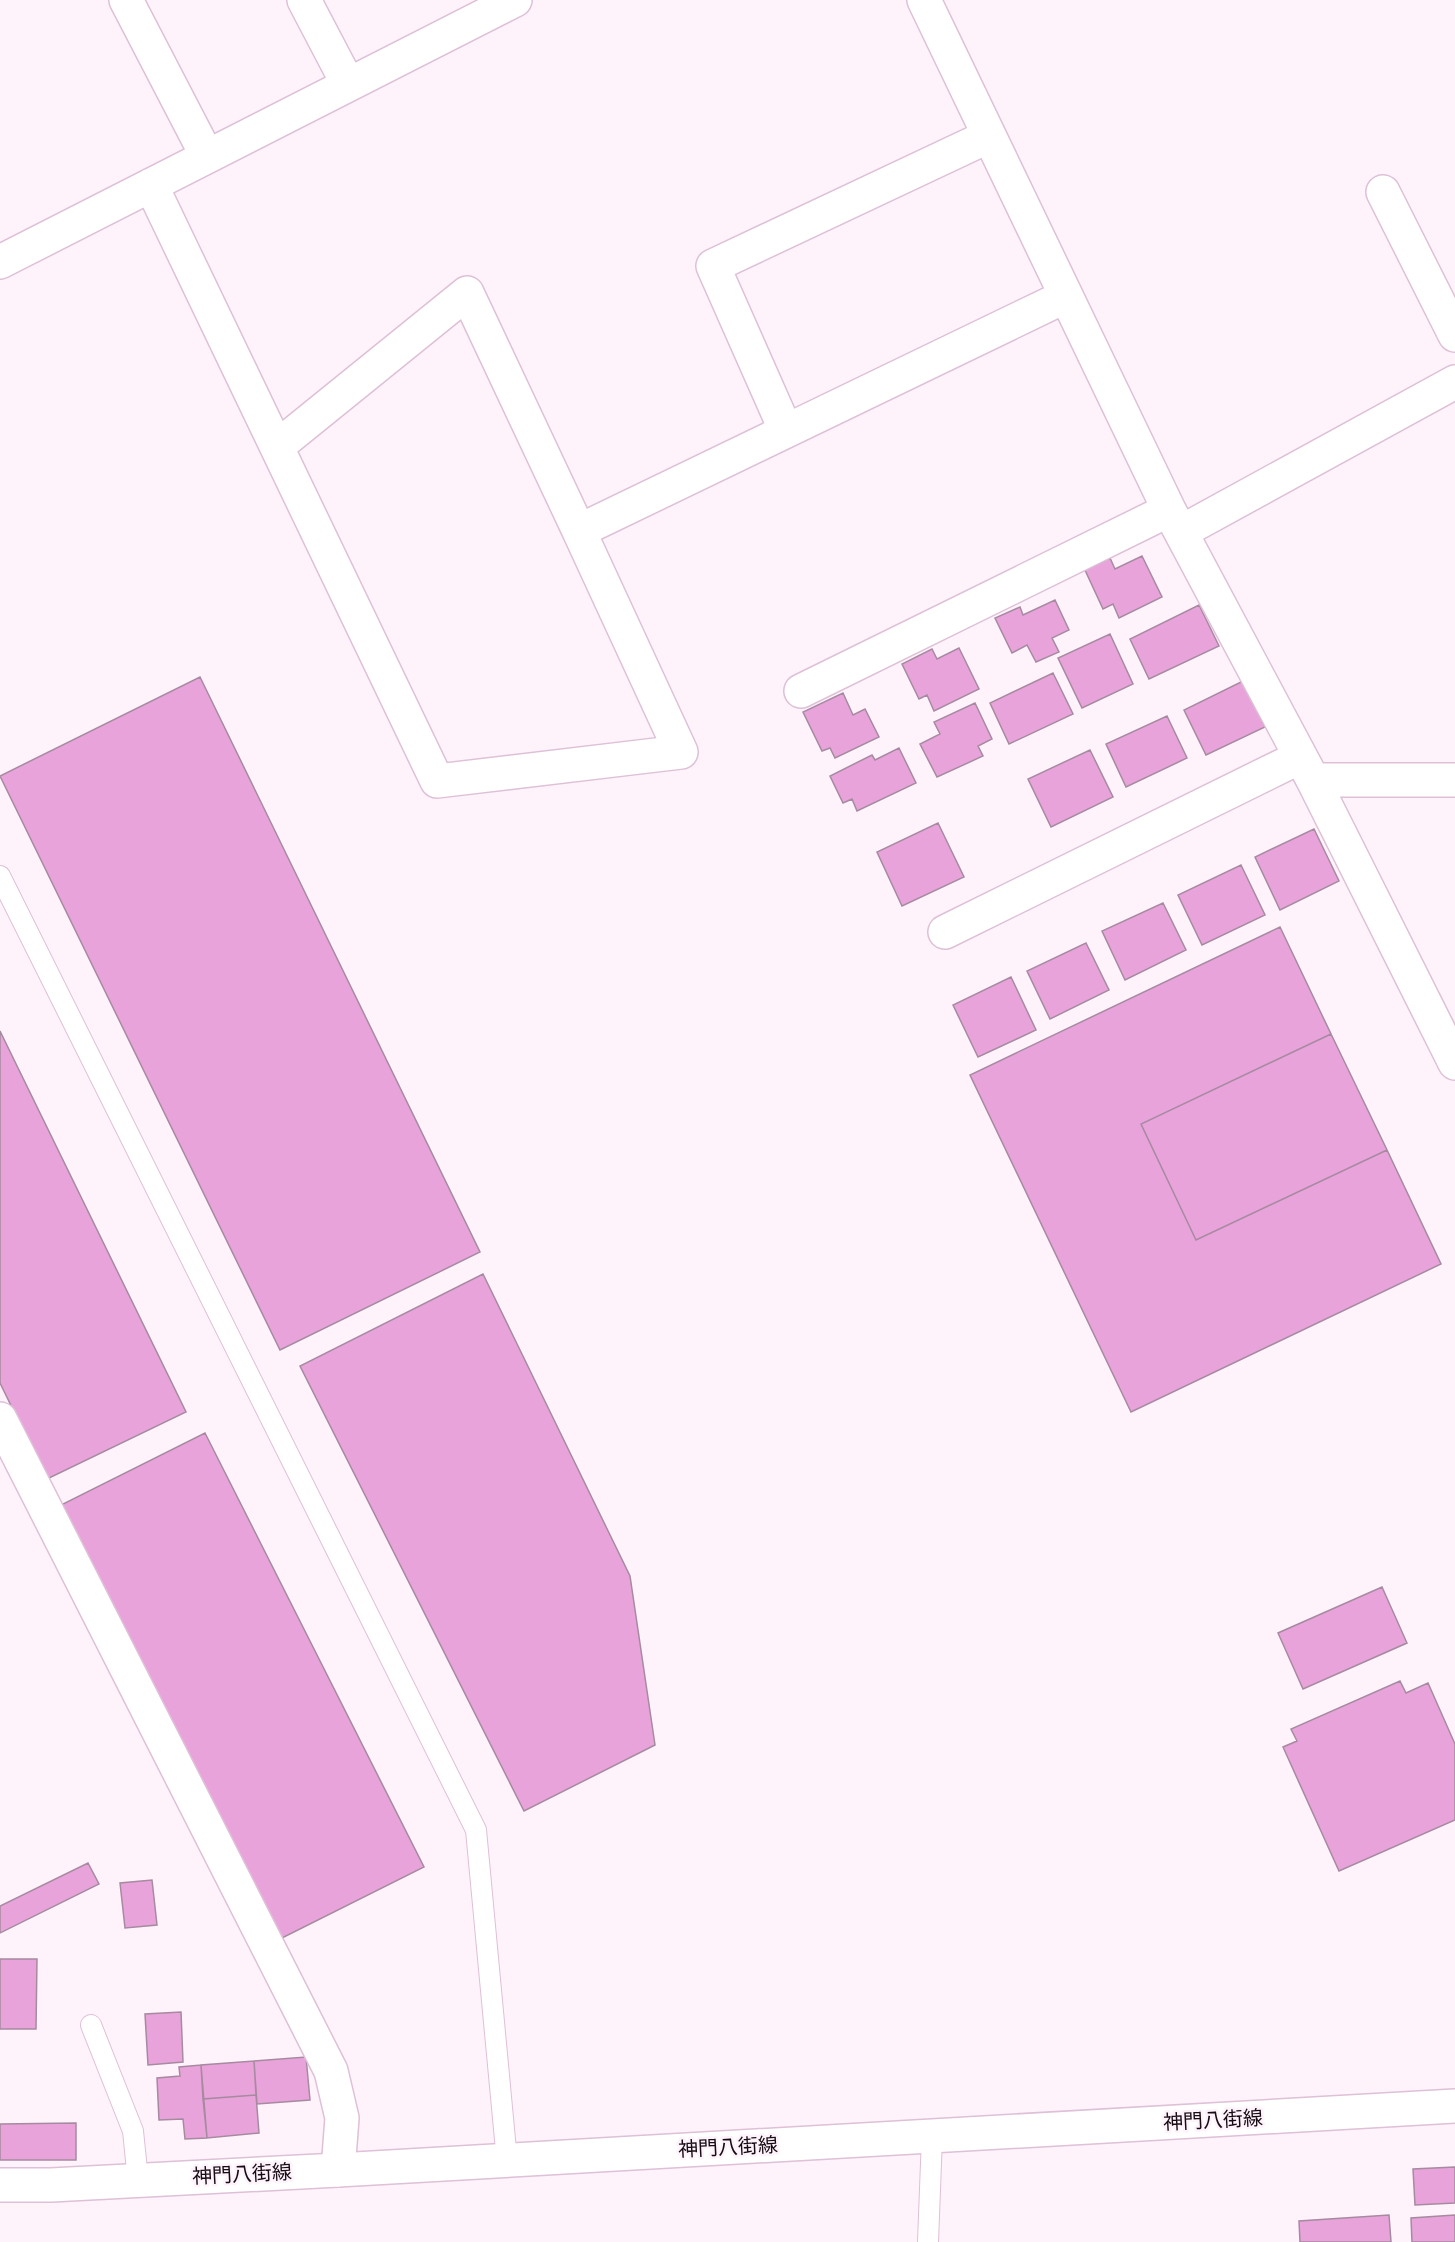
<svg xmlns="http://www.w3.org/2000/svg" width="1455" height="2242" font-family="'Sofia Sans Condensed','Noto Sans JP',sans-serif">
<rect width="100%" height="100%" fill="#fef2fb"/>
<path fill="#e9a3db" stroke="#a68aa0" stroke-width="1.5" d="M1142 556 1162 597 1119 618 1113 604 1103 609 1085 570 1110 558 1115 569Z
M1055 600 1069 630 1052 638 1059 652 1036 662 1027 645 1012 653 995 618 1020 607 1023 615Z
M1199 605 1219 646 1149 679 1130 639Z
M1110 634 1133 684 1082 708 1058 658Z
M959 648 979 689 934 711 927 695 919 699 902 664 932 649 937 659Z
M1053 673 1073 714 1009 744 990 703Z
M200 677 480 1252 280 1350 0 776Z
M1243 681 1265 727 1206 755 1184 710Z
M843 693 853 715 865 709 879 737 835 758 830 748 822 751 803 712Z
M975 703 992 739 978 746 983 756 937 777 920 744 940 734 934 722Z
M1167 716 1187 758 1126 787 1106 744Z
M899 748 916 783 857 811 852 799 843 803 830 776 872 755 875 760Z
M1090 750 1113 797 1051 827 1028 779Z
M938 823 964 877 902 906 877 852Z
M1314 829 1339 881 1280 910 1255 857Z
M1241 865 1265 915 1202 945 1178 895Z
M1163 903 1186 950 1125 980 1102 931Z
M1280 927 1331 1034 1141 1124 1196 1240 1387 1150 1441 1264 1131 1412 970 1075Z
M1086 943 1109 990 1050 1019 1027 971Z
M1011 977 1036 1030 978 1057 953 1005Z
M0 1031 186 1412 47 1479 0 1383Z
M1331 1034 1387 1150 1196 1240 1141 1124Z
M483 1274 630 1576 655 1745 524 1811 300 1366Z
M205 1433 424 1867 280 1939 61 1505Z
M1382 1587 1407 1643 1303 1689 1278 1633Z
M1400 1681 1406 1693 1428 1683 1455 1744V1820L1339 1871 1283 1747 1297 1741 1291 1729Z
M88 1863 99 1884 0 1933V1906Z
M152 1880 157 1925 125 1928 120 1883Z
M0 1959H37L36 2029H0Z
M181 2012 183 2062 148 2065 145 2014Z
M306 2057 310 2100 257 2104 254 2061Z
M254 2061 256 2095 203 2099 201 2065Z
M201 2065 207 2138 185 2139 183 2119 159 2120 157 2078 180 2076 179 2067Z
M256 2095 259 2133 207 2138 203 2099Z
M76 2123V2160H0V2124Z
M1455 2167V2203L1415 2205 1413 2169Z
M1389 2215 1391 2242H1300L1299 2221Z
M1455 2215V2242H1412L1411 2218Z"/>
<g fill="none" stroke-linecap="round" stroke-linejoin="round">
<g stroke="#dec0d7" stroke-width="22">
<path id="service" d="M0 876 476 1830 507 2161
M91 2025 133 2131 138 2180
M928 2242 932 2137"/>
</g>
<g stroke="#dec0d7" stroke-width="36">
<path id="minor" d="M126 0 207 156
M304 0 348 84
M924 0 1169 510 1313 780 1455 1063
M151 185 437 781 681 752 579 531
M1383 192 1455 335
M0 262 515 0
M786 431 713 266 989 136
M278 446 467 293 579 531 1066 296
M1181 532 1455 382
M801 691 1169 510
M1313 780H1455
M945 932 1300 757
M0 1419 331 2071 342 2118 338 2170"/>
</g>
<g stroke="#dec0d7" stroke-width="36">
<path id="secondary" d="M0 2185H51L338 2170 1455 2106"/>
</g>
<use href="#service" stroke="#fff" stroke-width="20"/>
<use href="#minor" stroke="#fff" stroke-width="33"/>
<use href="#secondary" stroke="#fff" stroke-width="33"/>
</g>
<g text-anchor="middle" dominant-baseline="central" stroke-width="5" stroke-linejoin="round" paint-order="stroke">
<g font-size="20" fill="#160c14" stroke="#fef2fb">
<text transform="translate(1213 2121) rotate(-3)">神門八街線</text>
<text transform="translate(728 2148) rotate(-3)">神門八街線</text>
<text transform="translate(242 2175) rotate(-3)">神門八街線</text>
</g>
</g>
</svg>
